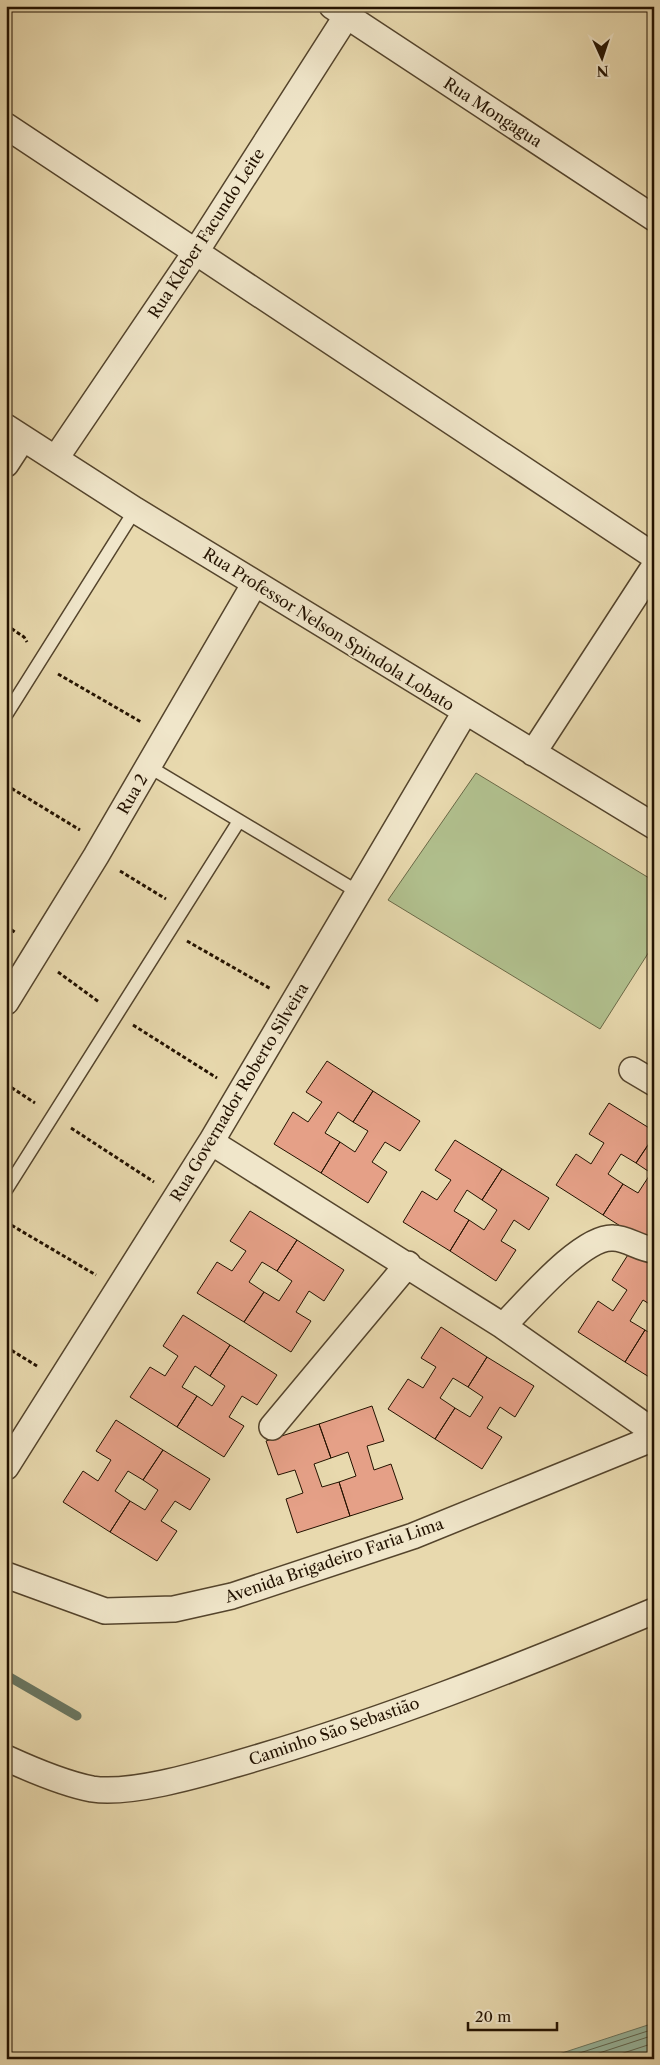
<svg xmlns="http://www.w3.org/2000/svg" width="660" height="2065" font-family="'Libre Caslon Text',serif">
<rect width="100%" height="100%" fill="#e8d9ae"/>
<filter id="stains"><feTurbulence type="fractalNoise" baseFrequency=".004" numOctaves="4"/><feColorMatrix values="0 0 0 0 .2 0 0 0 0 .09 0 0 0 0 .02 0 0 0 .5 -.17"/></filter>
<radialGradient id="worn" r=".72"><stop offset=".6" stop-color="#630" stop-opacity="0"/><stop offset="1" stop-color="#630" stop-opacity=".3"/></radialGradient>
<path fill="#b1c08e" stroke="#6a6947" d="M476 773 654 881V944L600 1029 388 900Z"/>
<path fill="#99bba4" stroke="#6a7762" d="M654 2023V2059H547L559 2054Z"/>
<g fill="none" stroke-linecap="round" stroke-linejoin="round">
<path stroke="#5e6652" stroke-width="1" d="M561 2059 654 2029
M581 2059 654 2035
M605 2059 654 2043"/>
<path stroke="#6a7762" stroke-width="9" d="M6 1675 77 1716"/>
</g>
<path fill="#e5a087" stroke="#231200" d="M327 1061 373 1091 353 1122 338 1112 325 1133 340 1142 321 1173 274 1144 293 1112 308 1122 322 1102 306 1092Z
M373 1091 420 1121 400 1151 385 1142 372 1162 387 1172 368 1203 321 1173 340 1142 355 1152 368 1131 353 1122Z
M609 1103 654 1131V1136L636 1163 621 1154 608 1174 623 1184 603 1215 556 1185 576 1154 591 1164 604 1143 589 1134Z
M654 1136V1239L650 1245 603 1215 623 1184 638 1193 651 1173 636 1163Z
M455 1140 502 1169 482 1200 467 1190 454 1211 469 1220 450 1251 403 1222 422 1191 437 1200 451 1180 435 1170Z
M502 1169 549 1198 529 1230 514 1220 501 1241 516 1250 496 1281 450 1251 469 1220 484 1230 497 1210 482 1200Z
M250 1211 297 1240 277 1271 262 1262 249 1282 264 1292 244 1322 197 1293 217 1262 232 1271 246 1251 230 1241Z
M297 1240 344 1270 324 1301 309 1291 296 1312 311 1321 291 1352 244 1322 264 1292 279 1301 292 1281 277 1271Z
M631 1250 654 1264V1307L643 1300 630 1321 645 1330 625 1362 578 1332 598 1301 613 1311 627 1290 612 1280Z
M183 1315 230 1345 210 1376 195 1366 182 1387 197 1396 177 1427 130 1397 150 1367 165 1376 178 1356 163 1346Z
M441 1327 487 1357 468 1387 453 1378 440 1398 455 1408 435 1439 388 1409 408 1379 423 1388 436 1367 421 1358Z
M645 1330 654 1336V1380L625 1362Z
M230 1345 277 1375 257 1405 242 1396 229 1417 244 1426 224 1457 177 1427 197 1396 212 1406 225 1386 210 1376Z
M487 1357 534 1386 515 1417 500 1407 487 1428 502 1437 482 1469 435 1439 455 1408 470 1417 483 1397 468 1387Z
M372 1406 384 1441 367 1446 374 1470 391 1464 403 1499 350 1516 339 1482 356 1476 348 1452 331 1458 319 1424Z
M116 1420 163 1450 143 1480 128 1471 115 1491 130 1501 110 1532 63 1502 83 1471 98 1481 111 1460 96 1451Z
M319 1424 331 1458 314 1464 322 1487 339 1482 350 1516 297 1533 286 1499 303 1493 295 1470 278 1475 266 1441Z
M163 1450 210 1479 190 1510 175 1501 161 1521 177 1531 157 1561 110 1532 130 1501 145 1510 158 1490 143 1480Z"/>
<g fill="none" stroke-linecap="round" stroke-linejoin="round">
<g stroke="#54442c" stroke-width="15">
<path id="lane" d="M6 715 135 510
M148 766 358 892
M6 1190 239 821"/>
</g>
<g stroke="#54442c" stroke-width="28">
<path id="street" d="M332 6 654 218
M6 126 654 556
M6 427 135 510 654 826
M56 458 195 253 353 6
M6 464 23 438
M533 753 654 567
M6 1002 96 856 255 583
M632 1070 654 1083
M211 1142 503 1326 654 1432
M503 1326C526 1303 582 1236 613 1238 627 1238 640 1249 654 1250
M272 1427 408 1264
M6 1467 211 1142 465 712
M6 1575 105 1611 174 1609 232 1596 413 1536 654 1438
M6 1758C30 1769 66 1784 92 1789 130 1795 198 1775 236 1764 378 1723 517 1668 654 1611"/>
</g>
<path stroke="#231200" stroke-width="3" stroke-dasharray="4 2.5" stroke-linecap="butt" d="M6 625 24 637 27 642
M58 674 141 722
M6 785 80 830
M120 871 166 899
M6 926 16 933
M187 941 271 989
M58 972 99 1002
M133 1025 217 1078
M6 1084 35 1103
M71 1128 154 1182
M6 1222 96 1275
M6 1347 37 1366"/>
<use href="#lane" stroke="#f0e6ca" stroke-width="12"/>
<use href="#street" stroke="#f0e6ca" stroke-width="25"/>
</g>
<g text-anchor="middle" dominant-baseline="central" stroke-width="4" stroke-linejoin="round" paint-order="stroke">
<g font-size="16" fill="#231200" stroke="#f0e6ca">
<text transform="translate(493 112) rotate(33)">Rua Mongagua</text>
<text transform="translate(206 233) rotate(-57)">Rua Kleber Facundo Leite</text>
<text transform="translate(329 629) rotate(32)">Rua Professor Nelson Spindola Lobato</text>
<text transform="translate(132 794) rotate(-60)">Rua 2</text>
<text transform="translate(239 1092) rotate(-59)">Rua Governador Roberto Silveira</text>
<text transform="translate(334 1560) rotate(-19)">Avenida Brigadeiro Faria Lima</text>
<text transform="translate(334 1731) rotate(-19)">Caminho São Sebastião</text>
</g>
</g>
<rect width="660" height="2065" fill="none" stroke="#e8d9ae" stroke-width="25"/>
<rect x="8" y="8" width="645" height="2050" fill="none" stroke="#231200" stroke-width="2.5"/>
<rect x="12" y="12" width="635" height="2040" fill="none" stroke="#231200"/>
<g transform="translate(602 58) rotate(177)" stroke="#f0e6ca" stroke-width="4" paint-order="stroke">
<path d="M0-4L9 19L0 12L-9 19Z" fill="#231200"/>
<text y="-8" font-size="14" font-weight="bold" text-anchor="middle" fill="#231200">N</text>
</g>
<path d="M468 2022v8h89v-8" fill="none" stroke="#231200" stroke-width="2.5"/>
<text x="475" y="2022" font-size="15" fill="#231200" stroke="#f0e6ca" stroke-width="4" paint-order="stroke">20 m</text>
<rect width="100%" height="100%" filter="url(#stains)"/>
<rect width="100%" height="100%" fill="url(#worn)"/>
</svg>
